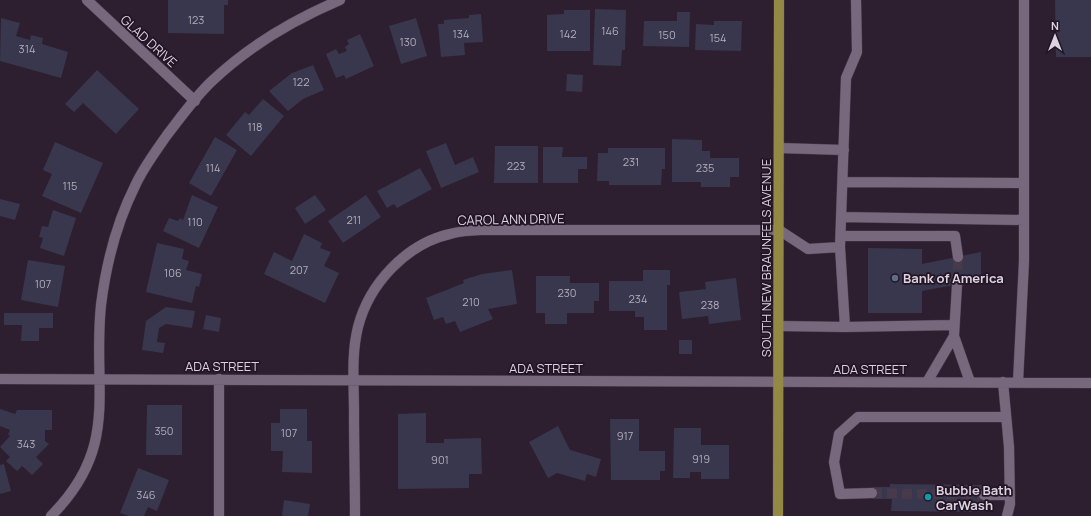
<svg xmlns="http://www.w3.org/2000/svg" width="1091" height="516" font-family="Manrope,sans-serif">
<rect width="100%" height="100%" fill="#2d1f30"/>
<path fill="#38374d" d="M168 0H228V5H224V34L168 33Z
M1055 0H1091V57H1056Z
M595 9 626 10 625 50H622L621 66 593 65Z
M564 10H590V51H547V15L564 14Z
M677 12H690L689 47 643 46 644 21H677Z
M481 14 483 42 464 43 465 55 441 57 438 24H444V20L469 18V15Z
M1 18 20 23 16 36 30 40 31 35 43 38 42 44 68 52 61 78 0 61Z
M416 18 427 56 401 64 389 26Z
M714 21H742L741 51 695 50 696 24 714 25Z
M360 34 374 66 346 79 344 75 336 78 326 54 336 49 339 54 347 51 345 47 349 44 347 40Z
M313 65 324 90 303 99 288 111 269 91 292 73Z
M97 70 139 109 116 134 83 103 74 112 65 104Z
M567 74 583 75 582 92 566 91Z
M263 99 284 116 251 156 226 135 245 112 249 115Z
M215 137 237 150 211 196 189 183Z
M672 139 702 140V151H710V158H739V177H730V187H701V182H672Z
M55 142 103 163 81 213 42 196 52 174 43 170Z
M446 143 455 165 473 157 479 172 441 188 426 151Z
M495 146H538V183H494Z
M543 147H563L562 157H587V169H578V183H543Z
M608 148H665V169H662L661 185H609V181H597L598 153H608Z
M420 168 432 189 397 208 394 204 387 208 377 191Z
M192 195 218 207 199 248 163 231 169 218 178 221 180 218 183 220Z
M315 195 326 210 305 224 295 208Z
M366 195 381 217 343 243 328 221Z
M0 199 20 204 15 220 0 216Z
M53 210 76 218 64 256 40 248 43 238 39 237 42 226 48 227Z
M304 234 322 243 320 248 331 252 324 266 339 273 325 303 264 274 274 252 292 261Z
M157 243 184 249 182 259 189 261 186 270 202 274 199 287 196 286 192 303 146 292Z
M868 248 922 249V264L981 252V280L922 291V313H868Z
M28 260 65 266 58 307 21 300Z
M512 270 517 304 488 309 493 319 460 332 455 321 446 324 443 317 434 320 426 298 464 283 463 280 482 274Z
M643 270H670V285H667V330H644V317H635V311H609V281H643Z
M536 276H570V283H599V301H594V313H567V324H545V313H536Z
M736 278 741 320 709 324 708 316 682 319 679 292 706 289 705 282Z
M166 307 195 311 192 328 166 324 159 328 157 342 165 343 163 353 142 350 146 321Z
M4 313H53V328H39V341H21L22 325H4Z
M206 315 221 318 219 332 203 329Z
M679 340H692V354H679Z
M147 405H182V455H146Z
M0 409 15 414 17 410H52V430H45V441L49 444 36 457 43 464 32 475 22 466 17 471 6 461 10 457 0 447 10 436 8 434 10 430 0 426Z
M280 409H307V441H312V473L282 472 283 451H271V423H280Z
M426 413V443H444V439L481 438 482 474H469V488L398 489V414Z
M610 419H639V451H665V471H660V480H611Z
M558 426 570 450 601 459 596 477 587 474 585 481 557 473 548 478 529 442Z
M674 428H701V445H729V479H701V472H690V478H673Z
M4 464 11 491 0 494V465Z
M138 468 169 480 157 511 148 507 144 516H129L120 513Z
M890 484 984 485V512L891 511 892 499H872V487H890Z
M284 500 310 504 308 516H282Z"/>
<g fill="none" stroke-linecap="round" stroke-linejoin="round">
<path stroke="#473a4a" stroke-width="10" stroke-dasharray="10 5" stroke-linecap="butt" d="M957 285 958 257
M872 493 984 495"/>
<g stroke="#493d4c" stroke-width="11">
<path id="minor" d="M87 0 195 101
M779 148 844 150
M843 182 1024 183
M841 217 1024 220
M841 236H955L958 257
M840 247 845 327
M957 285 954 336 970 382
M779 326 845 327 954 325
M0 379 1091 383
M927 382 954 336
M1003 382 1009 447 1010 504 1007 516
M1018 382 1024 261V0
M872 493 840 494 834 462 839 434 858 417H1006
M984 495H1010
M51 516C121 446 92 390 101 305 106 265 117 222 135 186 143 168 156 151 167 135 181 117 195 97 212 81 249 46 293 20 340 0
M219 516V379
M355 516C355 481 354 447 354 412 354 384 351 355 358 327 369 284 406 244 450 234 459 231 470 231 480 230H779L808 249 840 247 846 78 857 52 856 0"/>
</g>
<g stroke="#493d4c" stroke-width="11">
<path id="major" d="M778 516 779 0"/>
</g>
<use href="#minor" stroke="#78687d" stroke-width="10"/>
<use href="#major" stroke="#948845" stroke-width="10"/>
</g>
<circle fill="#5c6f8a" stroke="#231526" stroke-width="1.5" cx="895" cy="278" r="4"/>
<circle fill="#0f9aa8" stroke="#231526" stroke-width="1.5" cx="928" cy="497" r="4"/>
<g text-anchor="middle" dominant-baseline="central" stroke-width="3.5" stroke-linejoin="round" paint-order="stroke">
<g font-size="11" fill="#b3acba">
<text x="196" y="19">123</text>
<text x="610" y="30">146</text>
<text x="461" y="33">134</text>
<text x="568" y="33">142</text>
<text x="667" y="34">150</text>
<text x="718" y="37">154</text>
<text x="408" y="41">130</text>
<text x="27" y="48">314</text>
<text x="301" y="81">122</text>
<text x="255" y="126">118</text>
<text x="631" y="161">231</text>
<text x="516" y="165">223</text>
<text x="213" y="167">114</text>
<text x="705" y="167">235</text>
<text x="70" y="185">115</text>
<text x="354" y="219">211</text>
<text x="195" y="221">110</text>
<text x="299" y="269">207</text>
<text x="173" y="272">106</text>
<text x="43" y="283">107</text>
<text x="567" y="292">230</text>
<text x="638" y="298">234</text>
<text x="471" y="301">210</text>
<text x="710" y="304">238</text>
<text x="164" y="430">350</text>
<text x="289" y="432">107</text>
<text x="625" y="435">917</text>
<text x="26" y="443">343</text>
<text x="701" y="458">919</text>
<text x="440" y="459">901</text>
<text x="146" y="494">346</text>
</g>
<g font-size="13" fill="#dcd3df" stroke="#231526">
<text transform="translate(149 41) rotate(42)">GLAD DRIVE</text>
<text transform="translate(511 219) rotate(-1)">CAROL ANN DRIVE</text>
<text transform="translate(766 258) rotate(-90)">SOUTH NEW BRAUNFELS AVENUE</text>
<text x="222" y="366">ADA STREET</text>
<text x="546" y="368">ADA STREET</text>
<text x="870" y="369">ADA STREET</text>
</g>
<g font-size="13" font-weight="bold" fill="#dcd3df" stroke="#231526" text-anchor="start">
<text x="903" y="278">Bank of America</text>
<text x="936" y="490">Bubble Bath<tspan x="936" dy="15">CarWash</tspan></text>
</g>
</g>
<g transform="translate(1055 36)" stroke="#231526" stroke-width="3" paint-order="stroke">
<path d="M0-3L7 15L0 10L-7 15Z" fill="#dcd3df"/>
<text y="-6" font-size="11" font-weight="bold" text-anchor="middle" fill="#dcd3df">N</text>
</g>
</svg>
